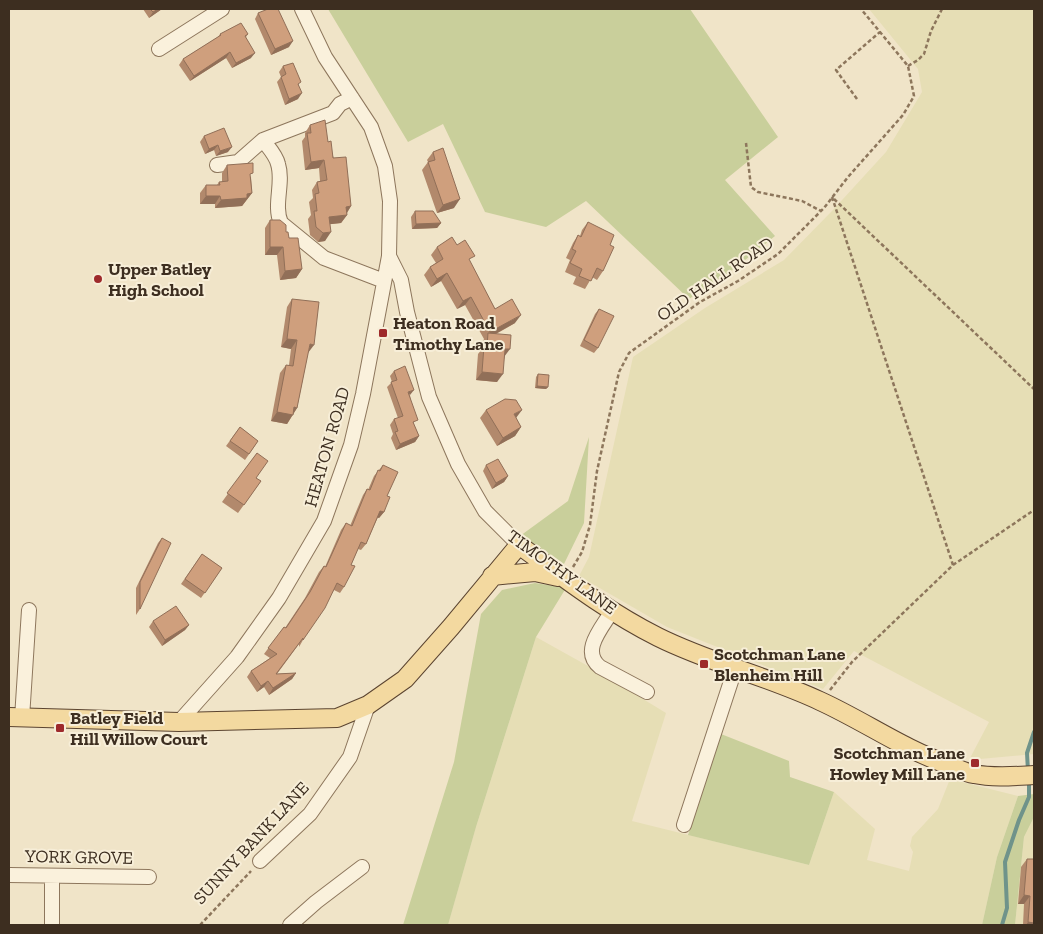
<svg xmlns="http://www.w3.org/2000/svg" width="1043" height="934" font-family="'Zilla Slab',serif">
<rect width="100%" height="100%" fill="#f0e4c8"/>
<path fill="#e6deb5" d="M869 9H1034V754L969 760 989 722 854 651 823 689 667 627 579 576 589 557 633 357 705 308 784 260 832 211 886 152 922 92 918 69Z
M536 637 597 671 666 713 632 821 809 865 834 792 875 829 867 860 909 871 913 852 910 846 912 837 938 809 950 779 1018 796 997 857 982 925H448L476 827Z
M1034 817V925H1015L1024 837Z"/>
<path fill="#c9cf9b" d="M328 9H690L778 137 725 180 775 236 735 268 689 299 586 201 546 227 485 212 443 124 408 142Z
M589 437 584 523 563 566 520 536 568 501Z
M535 583 566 588 536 637 476 827 448 925H403L454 762 481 614 502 590Z
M721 734 789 761 790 777 834 792 809 865 688 835Z
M1034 794V817L1024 837 1015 925H982L997 857 1018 796Z"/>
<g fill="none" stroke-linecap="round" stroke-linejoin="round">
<path stroke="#6f938a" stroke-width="4" d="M1028 771 1027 753 1034 732
M1002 925 1007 908 1005 862 1019 820 1029 797V781"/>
<g stroke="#8d765c" stroke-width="16">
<path id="minor" d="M302 9 325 57 371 127 385 166 390 201 389 256 401 280 407 312 429 397 458 464 485 511 519 545
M159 49 222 9
M263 140C268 147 276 155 278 164 284 183 273 205 281 223L324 258 384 281
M217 165 238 162 263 140 333 113 340 104 352 98
M612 611C602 628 580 651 600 667L647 692
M22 718 29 610
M179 722 237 657 279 598 324 521 351 445 363 394 389 256
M684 825 735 669
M260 861 310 814 350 757 368 705
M9 875 149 877
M52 876V925
M290 925 316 902 362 867"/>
</g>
<g stroke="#5b4430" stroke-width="20">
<path id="major" d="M492 576 535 572 558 577
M9 717 179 722 337 718 368 705 405 679 451 627 519 545C564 578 608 612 658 637 710 663 767 676 820 701 864 721 903 749 949 765 957 768 965 773 974 774 993 778 1015 776 1034 775"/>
</g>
<path stroke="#8d765c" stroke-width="2.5" stroke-dasharray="4 2.5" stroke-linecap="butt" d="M908 66 918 60 924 54 931 31 942 9
M857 99 836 70 880 32
M746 143 751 187 758 192 802 201 821 211
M832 197 953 565
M834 199 1034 389
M573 567 582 552 590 525 597 471 619 372 629 353 700 302 738 281 778 254 824 208 848 177 903 115 914 96 908 66 861 9
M830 690 852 662 953 565 1034 510
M200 925 251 871"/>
<use href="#minor" stroke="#faf1dc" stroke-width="14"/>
<use href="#major" stroke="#f3d9a0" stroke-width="18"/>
</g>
<path fill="#b2896c" d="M143 9H162L149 18Z
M258 13 289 47 271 55 255 19Z
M220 34H248L246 37 251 58 232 68 226 58 190 81 179 65 183 59 218 37Z
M283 66 299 85 298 99 285 105 277 82 281 77 279 72Z
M310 125 328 142 351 206 347 213V215L341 223 330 224 325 241 318 242 310 235 308 219 311 215 309 202 313 198 312 190 317 182 320 181 319 168 305 170 302 141 305 137V133Z
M204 136 228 152 216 156 214 150 205 154 200 142Z
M433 152 454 208 437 213 422 170 428 162 427 160Z
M227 165 251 177 252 193 242 206 215 208V204H200V193L206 185H217L219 182H222V173Z
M415 211 441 223 437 228 412 229 411 217Z
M270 220 286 232 289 238 302 269 296 278 280 280 277 255H265V228Z
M588 222 610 245 603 271 597 280 592 277 585 289 573 284 576 277 565 272 570 260 566 258 573 243 578 235 580 236 582 230Z
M457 245 470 262 495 309 515 323 496 334 505 356 497 382 476 380 478 354 482 349 483 341 484 339 465 305 457 309 441 281 431 287 424 275 430 267 436 263 431 255 437 247Z
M292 299 308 353 297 408 287 424 271 421 280 373 286 365H289L291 349 281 347 287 307Z
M599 309 598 348 594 353 580 346 595 314Z
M394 371 410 395 414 425 419 436 415 442 396 450 391 438 393 434 390 425 394 419 398 418 387 387 392 382 390 376Z
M538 374 548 387 546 389 535 388 536 377Z
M486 410 516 418 521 427 515 436 497 446 480 418Z
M240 427 258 441 245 460 226 446Z
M257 453 256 478 261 481 238 513 222 502Z
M383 465 387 496 384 512 379 518 378 517 366 544 361 550 358 549 351 565 344 587 340 593 334 590 303 640 299 647V644L277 674 296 673 292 679 269 695 264 687 257 692 247 677 251 671 270 658 264 654 284 627 285 628 305 598 319 572 324 566 325 567 341 530 346 523 350 526 363 495 367 489 368 490 374 476Z
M486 465 508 476 504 482 492 489 483 471Z
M162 538 140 609 136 615V588L158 543Z
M202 554 222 568 201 598 181 584Z
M153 621 189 625 185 630 162 646 149 627Z
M1027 859 1034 925H1023L1024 904H1018L1021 867Z"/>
<path fill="#916f58" d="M158 9H162L149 18 153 12Z
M293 41 289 47 271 55 275 49Z
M230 52 226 58 190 81 194 76Z
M255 53 251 58 232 68 236 63Z
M302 93 298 99 285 105 289 99Z
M218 145 214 150 205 154 209 149Z
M232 147 228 152 216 156 220 151Z
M324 160 319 168 305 170 311 162Z
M252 193 242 206 215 208 221 200 247 194Z
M206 196H220L215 204H200Z
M460 199 454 208 437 213 443 205Z
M351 206 346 214V207Z
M347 215 341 223 323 225 329 217Z
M441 223 437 228 412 229 416 224Z
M331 232 325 241 318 242 323 233Z
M270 247H283L277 255H265Z
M302 269 296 278 280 280 285 271Z
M447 273 441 281 431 287 437 279Z
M471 297 465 305 457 309 463 301Z
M521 315 515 323 488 338V335L490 332Z
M287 339 297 340 291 349 281 347Z
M310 344 314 345 308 353Z
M505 349H510L504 357Z
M482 372 503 374 497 382 476 380Z
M537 386 548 387 546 389 535 388Z
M414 390 410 395 408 392Z
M294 407 297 408 287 424 271 421 277 412Z
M522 410 516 418 514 414Z
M521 427 515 436 497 446 503 438Z
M419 436 415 442 396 450 400 444Z
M508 476 504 482 492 489 496 483Z
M380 511 384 512 379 518 376 517Z
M189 625 185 630 162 646 165 640Z
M296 673 292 679 269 695 273 688Z
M268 681 264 687 257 692 261 686Z
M1024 895 1030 896 1024 904H1018Z
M1028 922 1034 923V925H1026Z"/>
<path fill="#cf9f7d" stroke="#916f58" d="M150 9H158L153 12Z
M268 9H278L293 41 275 49 258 13Z
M241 23 248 34 245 36 255 53 236 63 230 52 194 76 183 59 221 35 220 34Z
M293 63 301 82 298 84 302 93 289 99 281 77 286 74 283 66Z
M325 120 328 142 331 141 333 158 346 157 351 206 346 207 347 215 329 217 331 232 323 233 316 227 314 211H317L315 194 319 193 317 182 327 180 324 160 311 162 307 133H311L310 125Z
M224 128 232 147 220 151 218 145 209 149 204 136Z
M443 148 460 199 443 205 428 162 435 160 433 152Z
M253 163V173L250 174 252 193 247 194V198L221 200 220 196H206V185H220L219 182 228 181 227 165Z
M415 211H433L441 223 416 224Z
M270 220H280L286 225V232H288L289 238H298L302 269 285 271 283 247H270Z
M588 222 614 235 610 245 614 247 603 271 597 268 591 281 579 276 582 269 570 263 576 251 572 249 578 235 581 237Z
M452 237 457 245 465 240 475 256 469 259 495 309 512 299 521 315 490 332 471 297 463 301 447 273 437 279 430 267 443 259 437 247Z
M292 299 319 302 314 345 310 344 297 408 294 407 293 415 277 412 286 365 293 366 297 340 287 339Z
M599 309 614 316 598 348 584 340Z
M488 333 511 335 510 349H505L503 374 482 372 484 346H487Z
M405 366 414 390 408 392 418 420 413 422 419 436 400 444 395 432 398 431 394 419 403 416 391 382 397 380 394 371Z
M538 374 549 375 548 387 537 386Z
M505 399 516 400 522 410 514 414 521 427 503 438 486 410Z
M240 427 258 441 249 454 230 441Z
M257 453 268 461 256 478 261 481 244 505 227 493Z
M498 459 508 476 496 483 486 465Z
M383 465 398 472 387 496 390 497 384 512 380 511 366 544 361 542 351 565 355 566 344 587 337 583 325 608 303 640V638L276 674 296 673 273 688 268 681 261 686 251 671 277 654 268 648 284 627 286 628 310 592 324 566 326 567 346 523 352 526 367 489 370 490 378 470 380 471Z
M162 538 171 543 140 609V582Z
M202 554 222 568 205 593 185 579Z
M176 606 189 625 165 640 153 621Z
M1027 859H1034V923L1028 922 1030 896 1024 895Z"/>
<g fill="#9e2a2b" stroke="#f7eed8" stroke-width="2">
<circle cx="98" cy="279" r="5"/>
<rect x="378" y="328" width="10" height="10" rx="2.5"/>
<rect x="699" y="659" width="10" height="10" rx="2.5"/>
<rect x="55" y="723" width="10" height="10" rx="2.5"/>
<rect x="970" y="758" width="10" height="10" rx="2.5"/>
</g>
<g text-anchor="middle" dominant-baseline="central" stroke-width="4" stroke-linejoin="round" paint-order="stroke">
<g font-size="18" font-weight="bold" fill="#3d2e20" stroke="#f7eed8" text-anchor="start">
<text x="108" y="269">Upper Batley<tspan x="108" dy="21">High School</tspan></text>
<text x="393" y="323">Heaton Road<tspan x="393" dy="21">Timothy Lane</tspan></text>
<text x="714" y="654">Scotchman Lane<tspan x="714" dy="21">Blenheim Hill</tspan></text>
<text x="70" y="718">Batley Field<tspan x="70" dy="21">Hill Willow Court</tspan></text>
<text x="965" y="753" text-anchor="end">Scotchman Lane<tspan x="965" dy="21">Howley Mill Lane</tspan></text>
</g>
<g font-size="18" fill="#3d2e20" stroke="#f7eed8">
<text transform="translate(715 279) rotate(-34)">OLD HALL ROAD</text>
<text transform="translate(327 447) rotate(-74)">HEATON ROAD</text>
<text transform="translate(562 572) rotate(36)">TIMOTHY LANE</text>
<text transform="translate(251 843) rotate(-47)">SUNNY BANK LANE</text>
<text transform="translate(79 857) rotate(1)">YORK GROVE</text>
</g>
</g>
<rect width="1043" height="934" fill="none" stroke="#3d2e20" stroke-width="20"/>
</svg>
